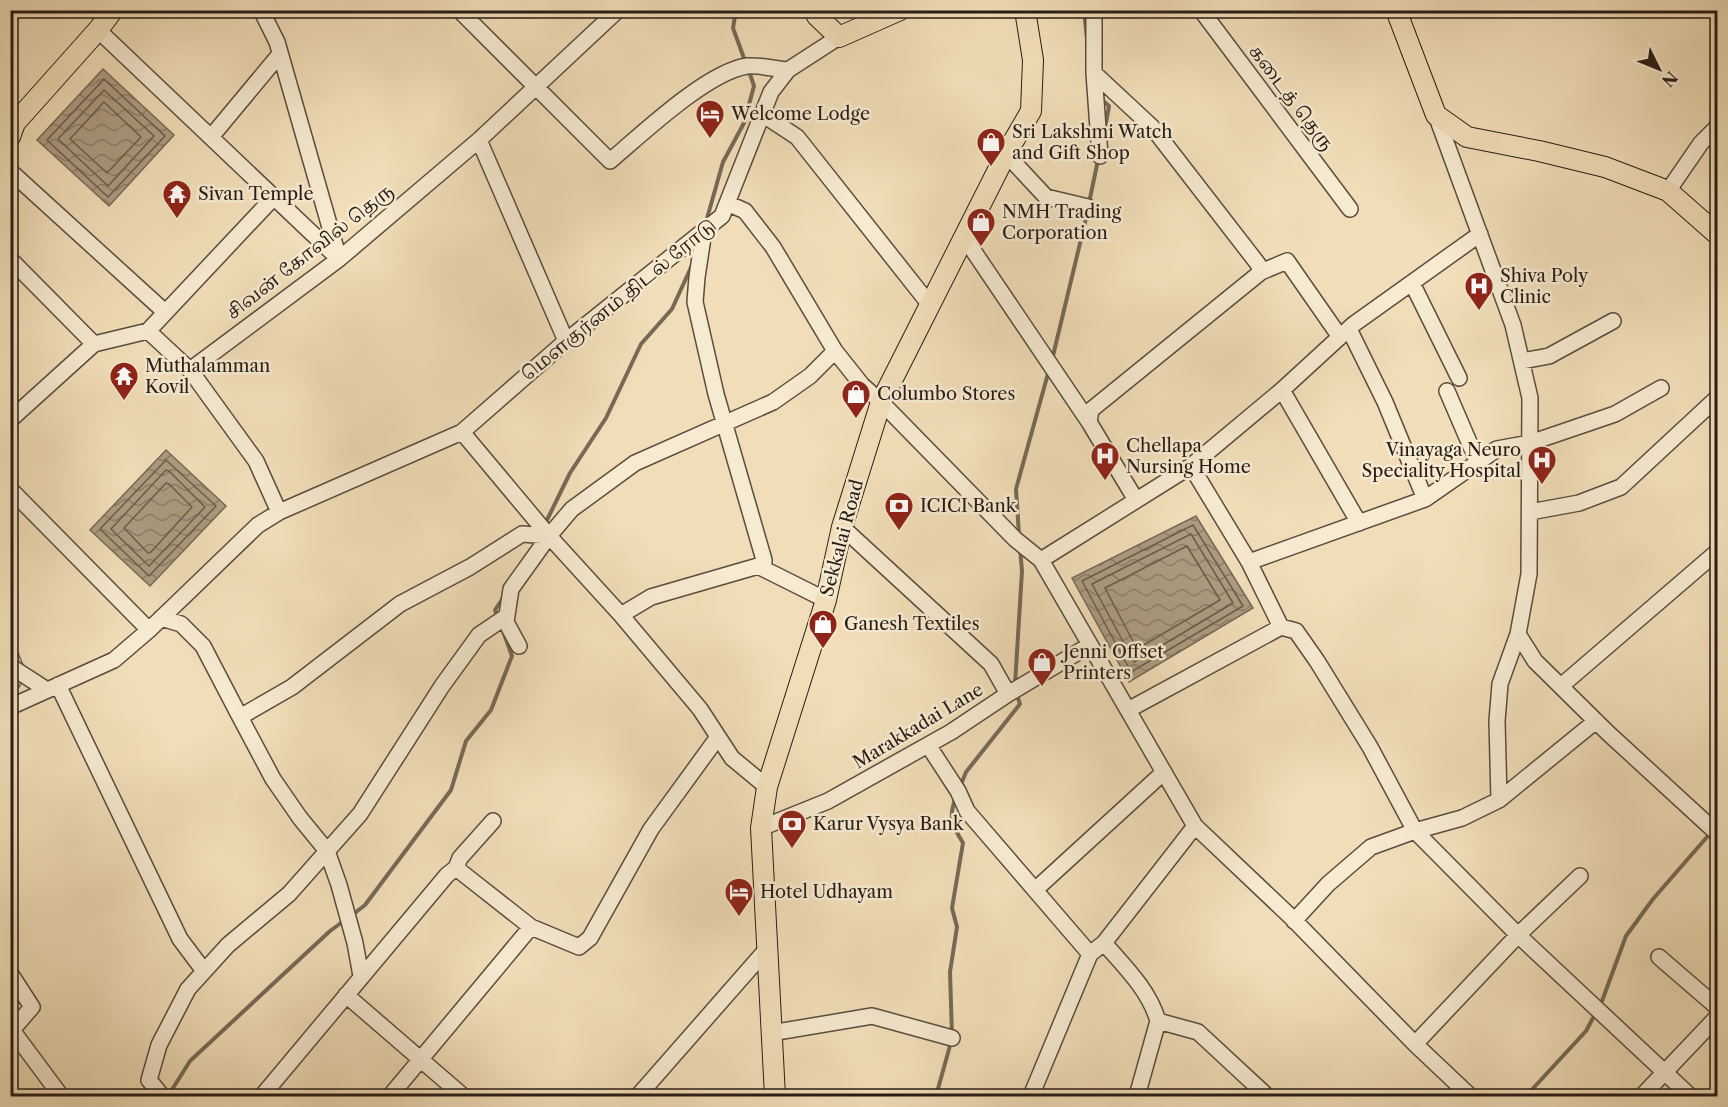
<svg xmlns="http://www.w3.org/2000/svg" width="1728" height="1107" font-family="'Libre Caslon Text','Noto Serif Tamil',serif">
<defs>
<pattern id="park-dots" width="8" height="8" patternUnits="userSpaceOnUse" patternTransform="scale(1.5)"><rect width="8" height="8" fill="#cfbd9d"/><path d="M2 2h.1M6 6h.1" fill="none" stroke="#b2a286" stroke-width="1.8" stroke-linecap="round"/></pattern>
<pattern id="water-waves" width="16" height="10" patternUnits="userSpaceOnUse" patternTransform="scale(1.5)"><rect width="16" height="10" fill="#ac9c81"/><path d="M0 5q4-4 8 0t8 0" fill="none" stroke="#8c7e69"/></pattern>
</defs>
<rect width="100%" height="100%" fill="#f1deb8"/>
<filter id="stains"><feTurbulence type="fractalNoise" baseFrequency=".00333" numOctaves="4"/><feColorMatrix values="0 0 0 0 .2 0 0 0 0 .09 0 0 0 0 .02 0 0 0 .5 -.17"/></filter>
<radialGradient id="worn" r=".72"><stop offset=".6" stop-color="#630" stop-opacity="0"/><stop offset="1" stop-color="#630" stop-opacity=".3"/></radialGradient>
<path fill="url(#park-dots)" stroke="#7b6c5a" stroke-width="1.5" d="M10 634 27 674 19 687 11 695Z"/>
<path fill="url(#water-waves)" stroke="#776957" stroke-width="1.5" d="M103 69 174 135 109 206 37 140Z
M166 450 226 506 150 586 90 530Z
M1196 516 1253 608 1129 682 1072 578Z"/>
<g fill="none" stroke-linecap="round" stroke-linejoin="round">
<path stroke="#6a5c4c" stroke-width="1.5" d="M104 79 165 136 108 197 47 140Z
M104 90 154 136 108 186 58 139Z
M104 102 141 137 107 173 70 139Z
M166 460 216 506 149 576 100 529Z
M166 470 169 471 205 507 149 566 111 529Z
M166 483 169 484 192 507 151 552 148 553 124 528Z
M1193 525 1243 606 1131 672 1082 581Z
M1191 534 1233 603 1134 662 1092 584Z
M1187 546 1220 600 1137 649 1105 588Z"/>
<path stroke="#776957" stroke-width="4" d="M736 10 733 28 745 61
M1084 10 1087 39
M1101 99 1109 106 1105 129
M1089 203 1098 160
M706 222 723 162 744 123 754 86 749 71
M1052 360 1088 210
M545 524 570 473 606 418 641 344 672 309 693 263
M1019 535 1016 489 1049 370
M498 618 495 610 503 598
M1015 684 1022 571 1020 548
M960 787 966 772 1020 704 1017 695
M351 916 365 905 451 790 466 741 491 710 512 656 503 631
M1602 1001 1626 936 1653 899 1707 837
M952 1035 950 972 957 927 952 908 963 843C952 825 948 817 956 797
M168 1096 190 1061 330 931 345 920
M936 1096 951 1042
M1526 1096 1586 1031 1593 1018"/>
<g stroke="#5a4c3f" stroke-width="18">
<path id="minor" d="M261 10 277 42 339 259
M459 10 610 161C642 134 707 72 747 66 759 65 776 69 788 70
M1094 10V73L1100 156
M1201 10 1350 209
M98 30 339 259
M1094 73 1152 127 1258 264 1261 272 1091 410 1089 422 1136 500
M762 114 797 137 930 305
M1436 115 1513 325 1530 398 1529 574 1518 634 1535 661 1608 733 1718 834
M211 137 280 54
M479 140 566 341
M1006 154 1046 197 1088 207
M10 171 165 312
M1668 191 1701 143 1718 126
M727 203 745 211 773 247 835 351
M704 231 697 277 695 302 716 394 764 560V568
M964 237 1089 422
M10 259 94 344
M1261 272 1287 261 1340 337
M1412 283 1459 378
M1349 329 1385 402 1425 499
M148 331 274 197
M1522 361 1549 356 1613 321
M190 370 256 461 279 512
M1282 390 1359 523
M1447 391 1478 463
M10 420 94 344 148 331 190 370 339 259 479 140 618 10
M462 432 549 536 621 615 651 597 758 566 826 600
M1191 466 1249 562 1281 627
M10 489 149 630
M1530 512 1579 503 1621 487 1718 397
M1041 560 1191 466 1282 390 1354 324 1480 234
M1249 562 1425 499 1497 449 1530 443 1615 414 1661 388
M621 615 700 709 732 758 767 787
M161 618 181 624 203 646 240 717
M519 646 506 622 511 589 549 536 572 509 635 463 773 402 810 376 835 351 862 385 881 402 1015 539 1041 560 1195 826 1291 917 1415 1044 1470 1096
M10 666 47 690
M58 685 180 939 204 971
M1561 686 1718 551
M1008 694 1090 645
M10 707 114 660 149 630 258 525 279 512 462 432 566 341 722 216 771 92 788 70 839 37
M1128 710 1281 627 1296 631 1317 661 1370 747 1415 831 1518 935 1690 1096
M928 745 958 791 967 811 1090 954
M1499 800 1497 721 1500 684 1518 634
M761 828 828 801 951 732 1008 694 991 664 842 527
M456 868 531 927 579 947 590 938 651 829 718 737
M1035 890 1164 772
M1294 921 1328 884 1371 847 1415 831 1462 818 1499 800 1596 721
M1104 943C1125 967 1149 990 1158 1021
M1659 957 1718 1008
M10 973 32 1007 12 1030 61 1096
M361 976 355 943 339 885 327 851 300 818 273 779 240 717 292 687 400 604 470 567 522 534 549 536
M346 995 463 1096
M1158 1021 1198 1032 1267 1096
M771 1033 872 1016 952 1038
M1415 1044 1518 935 1580 876
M162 1096 149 1080 159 1045 188 989 228 945 289 894 360 814 442 686 479 635 507 616
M262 1096 447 875 456 868 460 858 493 821
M390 1096 531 927
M638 1096 766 950
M1031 1096 1090 954 1104 943 1195 826
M1137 1096 1158 1021
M1642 1096 1718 1016"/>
</g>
<g stroke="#271c17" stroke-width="22">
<path id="major" d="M814 10 817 16 839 37 900 10
M1396 10 1436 115 1467 137 1539 151 1605 167 1668 191 1718 235
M10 137 15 123 98 30 113 10
M775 1096 761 828 767 787 826 600 842 527 881 402 1006 154 1031 111 1033 60 1025 10"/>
</g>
<use href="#minor" stroke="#f6ead1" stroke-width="15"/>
<use href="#major" stroke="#f1deb8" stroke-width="20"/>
</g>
<defs>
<g id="hotel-pin" transform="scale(1.5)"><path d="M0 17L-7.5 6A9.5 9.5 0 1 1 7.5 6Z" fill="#8f2418" stroke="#f6ead1"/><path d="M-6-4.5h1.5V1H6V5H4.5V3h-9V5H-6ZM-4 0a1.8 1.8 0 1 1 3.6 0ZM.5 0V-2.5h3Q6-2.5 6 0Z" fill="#fff"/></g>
<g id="shop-pin" transform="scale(1.5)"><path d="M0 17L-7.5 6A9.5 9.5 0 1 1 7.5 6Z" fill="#8f2418" stroke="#f6ead1"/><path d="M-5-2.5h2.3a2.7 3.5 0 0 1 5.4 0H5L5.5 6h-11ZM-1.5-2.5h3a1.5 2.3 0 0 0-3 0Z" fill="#fff"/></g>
<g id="temple-pin" transform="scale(1.5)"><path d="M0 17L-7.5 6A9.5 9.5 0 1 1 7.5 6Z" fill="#8f2418" stroke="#f6ead1"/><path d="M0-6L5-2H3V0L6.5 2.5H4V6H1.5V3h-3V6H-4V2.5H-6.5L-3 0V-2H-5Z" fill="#fff"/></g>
<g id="hospital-pin" transform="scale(1.5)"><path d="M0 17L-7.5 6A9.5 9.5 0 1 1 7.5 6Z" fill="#8f2418" stroke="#f6ead1"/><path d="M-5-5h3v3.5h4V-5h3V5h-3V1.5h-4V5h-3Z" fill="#fff"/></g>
<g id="bank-pin" transform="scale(1.5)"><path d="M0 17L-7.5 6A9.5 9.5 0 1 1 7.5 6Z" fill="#8f2418" stroke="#f6ead1"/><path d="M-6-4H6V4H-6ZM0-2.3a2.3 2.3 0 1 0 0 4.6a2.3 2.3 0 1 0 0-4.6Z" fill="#fff"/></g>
</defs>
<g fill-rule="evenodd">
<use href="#hotel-pin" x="710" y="114"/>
<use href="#shop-pin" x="991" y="142"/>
<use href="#temple-pin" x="177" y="194"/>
<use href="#shop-pin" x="981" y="222"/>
<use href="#hospital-pin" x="1479" y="286"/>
<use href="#temple-pin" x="124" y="376"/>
<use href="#shop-pin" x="856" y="394"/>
<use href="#hospital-pin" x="1105" y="456"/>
<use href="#hospital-pin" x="1542" y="460"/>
<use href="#bank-pin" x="899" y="506"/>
<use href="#shop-pin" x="823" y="624"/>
<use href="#shop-pin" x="1042" y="662"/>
<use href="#bank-pin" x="792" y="824"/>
<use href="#hotel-pin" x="739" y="892"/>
</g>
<g text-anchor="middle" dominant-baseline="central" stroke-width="5" stroke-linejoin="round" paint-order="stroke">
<g font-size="18" fill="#271c17" stroke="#f6ead1">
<text transform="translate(1291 98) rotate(53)">கடைத் தெரு</text>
<text transform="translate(310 252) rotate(-38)">சிவன் கோவில் தெரு</text>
<text transform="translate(619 300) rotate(-39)">மௌகுர்னம் திடல் ரோடு</text>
<text transform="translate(842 538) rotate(-75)">Sekkalai Road</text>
<text transform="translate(918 726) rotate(-31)">Marakkadai Lane</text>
</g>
<g font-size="18" fill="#271c17" stroke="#f6ead1" text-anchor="start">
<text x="731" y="114">Welcome Lodge</text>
<text x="1012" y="132">Sri Lakshmi Watch<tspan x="1012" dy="21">and Gift Shop</tspan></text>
<text x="198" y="194">Sivan Temple</text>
<text x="1002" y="212">NMH Trading<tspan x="1002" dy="21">Corporation</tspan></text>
<text x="1500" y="276">Shiva Poly<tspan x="1500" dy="21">Clinic</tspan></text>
<text x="145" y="366">Muthalamman<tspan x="145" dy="21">Kovil</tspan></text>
<text x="877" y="394">Columbo Stores</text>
<text x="1126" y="446">Chellapa<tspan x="1126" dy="21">Nursing Home</tspan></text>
<text x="1521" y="450" text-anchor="end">Vinayaga Neuro<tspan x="1521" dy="21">Speciality Hospital</tspan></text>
<text x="920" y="506">ICICI Bank</text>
<text x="844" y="624">Ganesh Textiles</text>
<text x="1063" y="652">Jenni Offset<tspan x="1063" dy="21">Printers</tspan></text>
<text x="813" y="824">Karur Vysya Bank</text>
<text x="760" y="892">Hotel Udhayam</text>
</g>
</g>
<rect width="1728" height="1107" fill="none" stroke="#f1deb8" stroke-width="36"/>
<rect x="12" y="12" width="1704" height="1083" fill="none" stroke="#271c17" stroke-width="3"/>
<rect x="18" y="18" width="1692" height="1071" fill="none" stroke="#271c17" stroke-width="1.5"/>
<g transform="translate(1659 69) rotate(133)" stroke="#f6ead1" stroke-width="4.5" paint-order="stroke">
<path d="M0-4.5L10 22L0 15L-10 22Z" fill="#271c17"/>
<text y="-9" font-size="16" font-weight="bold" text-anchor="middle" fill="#271c17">N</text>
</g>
<rect width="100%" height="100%" filter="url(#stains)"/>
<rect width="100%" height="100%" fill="url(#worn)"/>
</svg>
